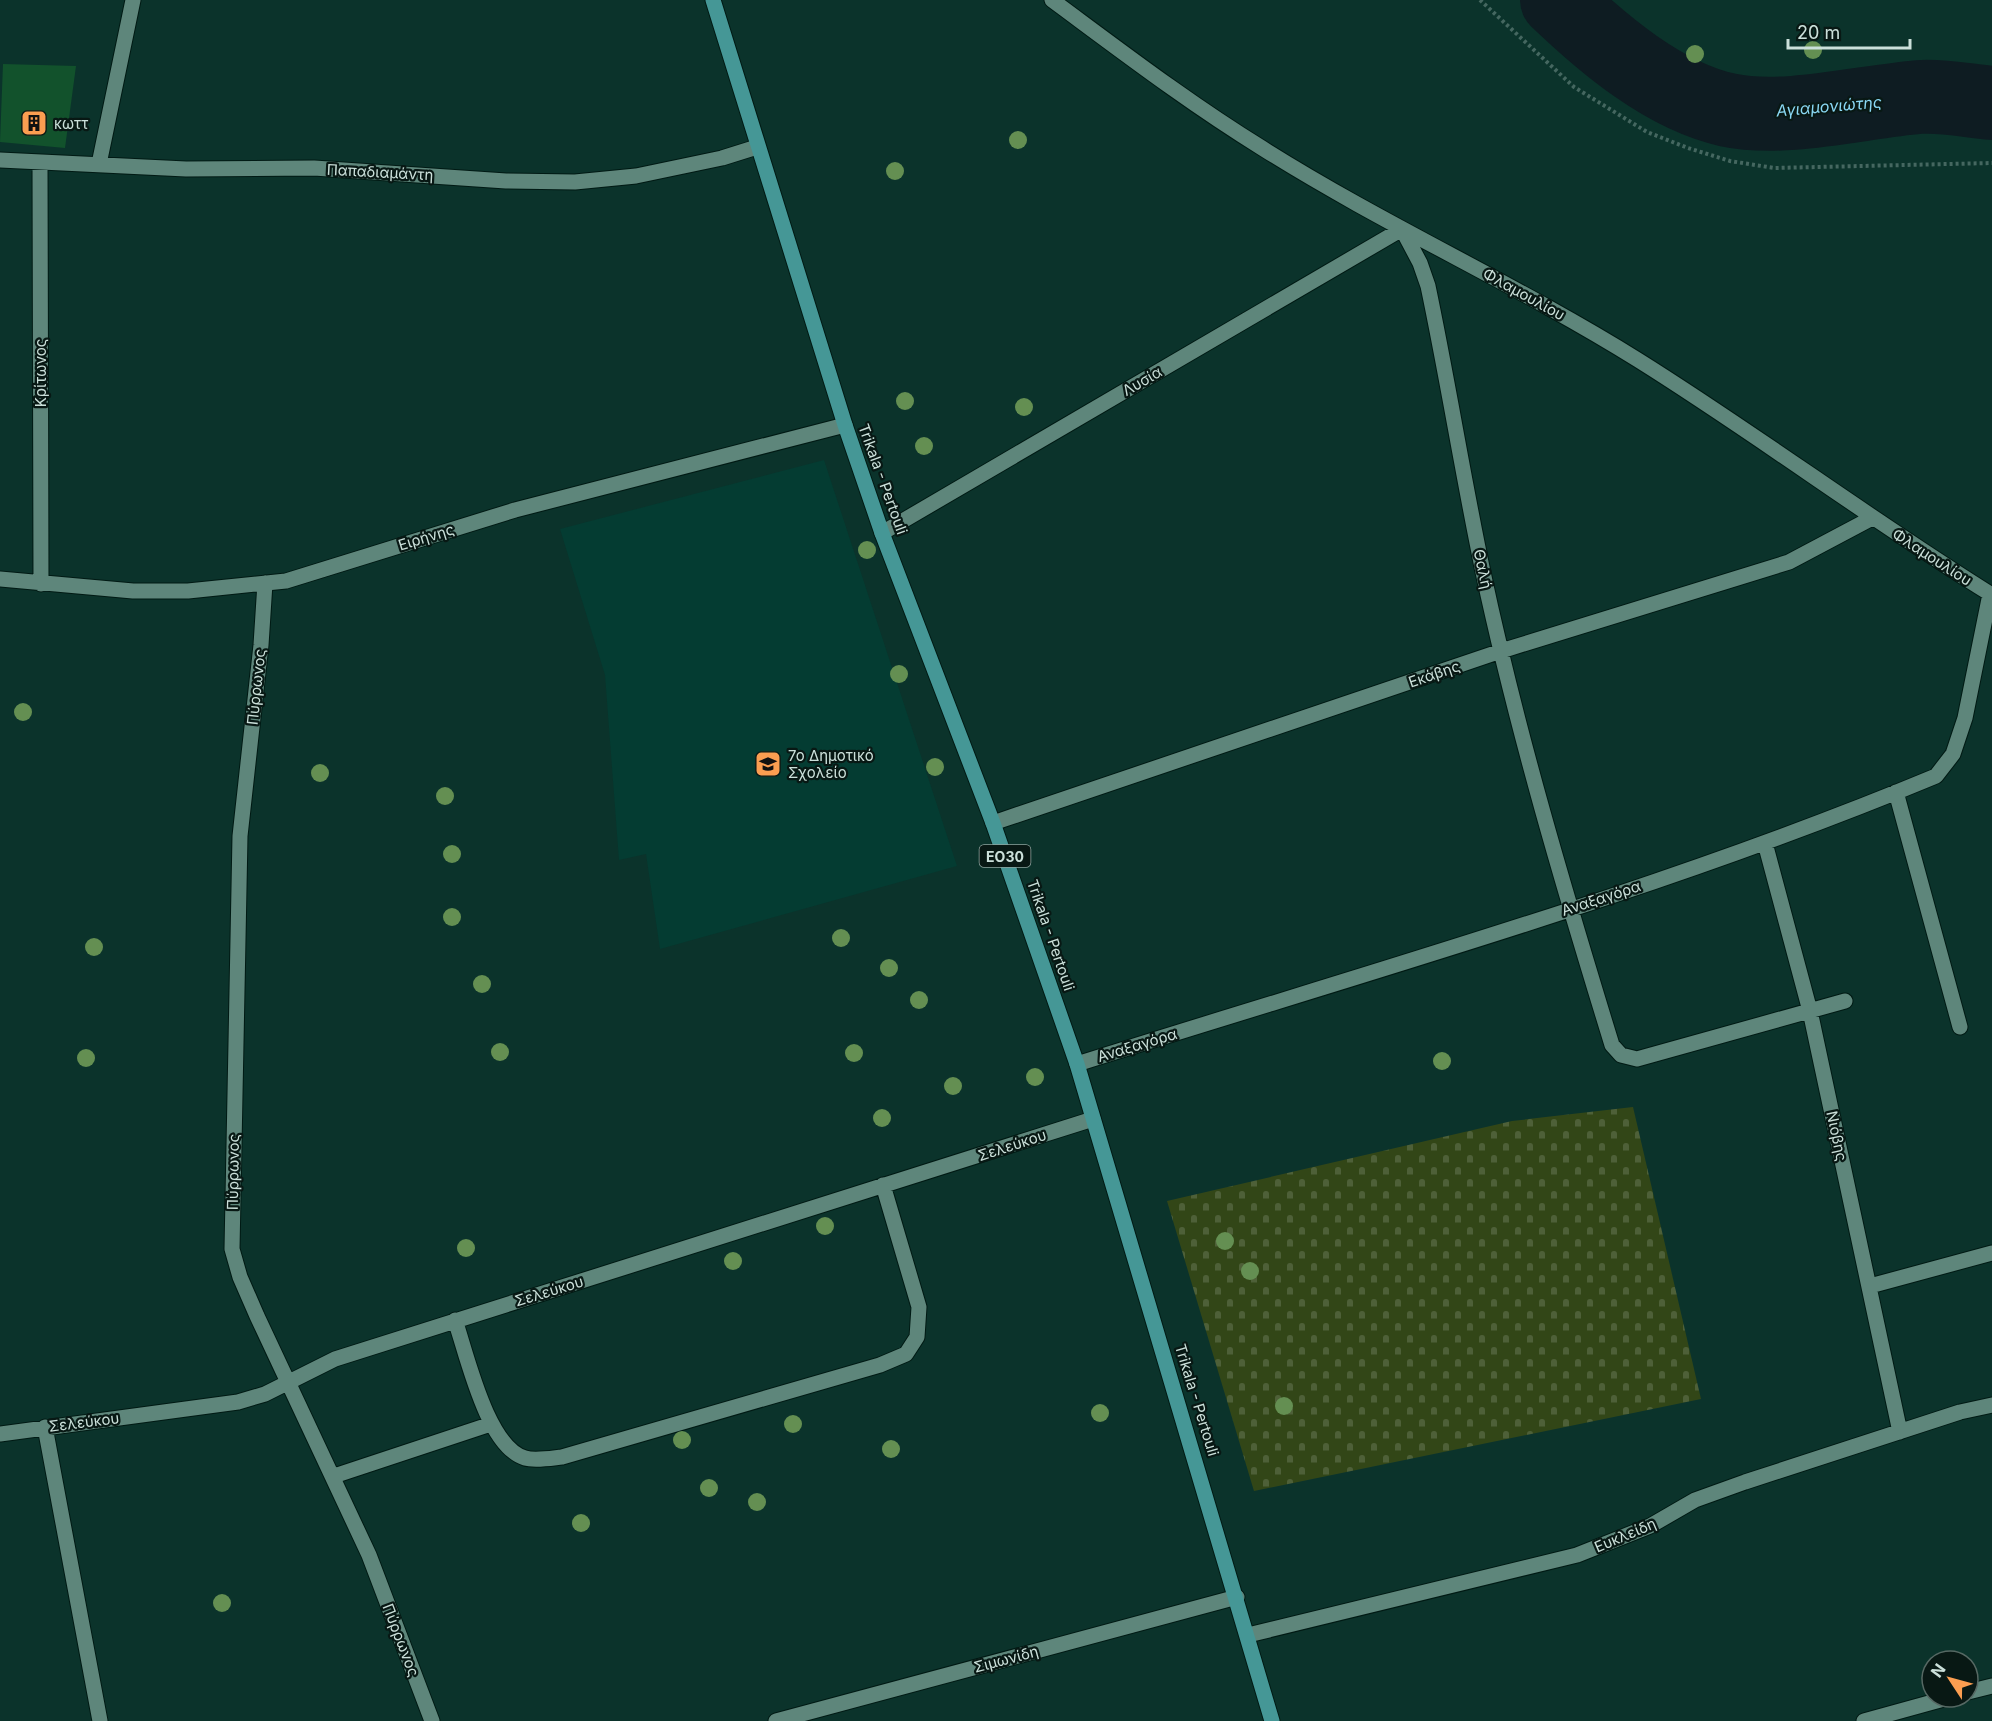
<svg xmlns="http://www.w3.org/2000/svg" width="1992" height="1721" font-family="Inter,sans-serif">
<defs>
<pattern id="cemetery-stones" width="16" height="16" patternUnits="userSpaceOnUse" patternTransform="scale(1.5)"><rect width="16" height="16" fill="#324617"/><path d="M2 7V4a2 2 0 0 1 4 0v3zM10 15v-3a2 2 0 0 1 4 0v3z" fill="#4e6038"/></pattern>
</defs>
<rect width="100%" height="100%" fill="#0b332b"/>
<path fill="#043c32" d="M824 460 957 866 660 949 646 854 619 860 605 675 560 529Z"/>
<path fill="url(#cemetery-stones)" d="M1633 1107 1701 1399 1254 1491 1167 1201 1512 1121Z"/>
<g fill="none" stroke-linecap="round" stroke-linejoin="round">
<path stroke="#0e1c22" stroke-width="74" d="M1557 0C1603 44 1664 96 1728 110 1785 122 1861 102 1919 97 1942 95 1969 101 1992 103"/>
</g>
<path fill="#12522c" d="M3 64 76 66 65 148 0 142Z"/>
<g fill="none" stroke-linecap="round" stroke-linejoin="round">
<g stroke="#001a14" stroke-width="17">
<path id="minor" d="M1052 0C1121 51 1189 103 1262 148 1384 225 1516 284 1638 360 1758 435 1871 520 1992 595
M0 160 186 169 314 168 506 181 575 182 636 176 722 158 757 147
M40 162 41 584
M99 164 133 0
M1402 229 1420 263 1428 286C1448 381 1463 477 1483 572 1517 731 1564 889 1612 1045L1621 1055 1637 1059 1845 1001
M882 533 1402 229
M0 579 133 591H188L286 581 515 510 845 425
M265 583 261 645 240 836 232 1249 240 1277 257 1316 369 1555 432 1721
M1896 792 1960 1027
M993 823 1501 651 1789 562 1872 518
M1765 843 1810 1011 1900 1432
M1077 1064C1364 973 1657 892 1936 776L1953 754 1965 718 1990 594
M1870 1286 1992 1253
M455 1320C467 1355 487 1447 525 1458 535 1461 552 1458 562 1457L880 1365 906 1354 917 1337 919 1307 883 1185
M45 1427 100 1721
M0 1434 238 1402 265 1394 335 1359 1093 1119
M334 1476 491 1424
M1248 1635 1577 1555 1650 1526 1695 1500 1745 1482 1960 1412 1992 1405
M1968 1692 1992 1686
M776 1721 1237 1597
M1864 1721 1951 1697"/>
</g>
<g stroke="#001a14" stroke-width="17">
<path id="major" d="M713 0 845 425 882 533 993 823 1077 1064 1272 1721"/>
</g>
<path stroke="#456760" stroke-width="4" stroke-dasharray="3 3" stroke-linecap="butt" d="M1480 0 1574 87 1647 132 1688 148 1730 161 1774 168 1992 163"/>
<use href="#minor" stroke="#5e867b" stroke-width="15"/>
<use href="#major" stroke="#459796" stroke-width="15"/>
</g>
<g fill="#648f52">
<circle cx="1813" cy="50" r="9"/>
<circle cx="1695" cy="54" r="9"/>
<circle cx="1018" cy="140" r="9"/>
<circle cx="895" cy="171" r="9"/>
<circle cx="905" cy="401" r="9"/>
<circle cx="1024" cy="407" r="9"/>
<circle cx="924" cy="446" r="9"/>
<circle cx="867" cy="550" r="9"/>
<circle cx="899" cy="674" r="9"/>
<circle cx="23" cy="712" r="9"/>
<circle cx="935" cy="767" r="9"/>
<circle cx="320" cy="773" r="9"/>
<circle cx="445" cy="796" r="9"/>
<circle cx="452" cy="854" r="9"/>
<circle cx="452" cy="917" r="9"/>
<circle cx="841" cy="938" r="9"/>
<circle cx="94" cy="947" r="9"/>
<circle cx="889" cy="968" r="9"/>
<circle cx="482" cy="984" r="9"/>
<circle cx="919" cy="1000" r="9"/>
<circle cx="500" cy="1052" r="9"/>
<circle cx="854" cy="1053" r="9"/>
<circle cx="86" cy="1058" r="9"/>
<circle cx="1442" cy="1061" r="9"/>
<circle cx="1035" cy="1077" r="9"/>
<circle cx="953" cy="1086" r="9"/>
<circle cx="882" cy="1118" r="9"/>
<circle cx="825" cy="1226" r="9"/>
<circle cx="1225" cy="1241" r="9"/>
<circle cx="466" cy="1248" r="9"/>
<circle cx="733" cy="1261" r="9"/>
<circle cx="1250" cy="1271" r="9"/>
<circle cx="1284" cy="1406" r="9"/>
<circle cx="1100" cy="1413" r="9"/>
<circle cx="793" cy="1424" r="9"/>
<circle cx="682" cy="1440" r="9"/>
<circle cx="891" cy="1449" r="9"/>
<circle cx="709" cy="1488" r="9"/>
<circle cx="757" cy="1502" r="9"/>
<circle cx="581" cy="1523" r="9"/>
<circle cx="222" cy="1603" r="9"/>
</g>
<defs>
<g id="building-square" transform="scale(1.35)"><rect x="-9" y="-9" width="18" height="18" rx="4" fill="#fb9e51" stroke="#081814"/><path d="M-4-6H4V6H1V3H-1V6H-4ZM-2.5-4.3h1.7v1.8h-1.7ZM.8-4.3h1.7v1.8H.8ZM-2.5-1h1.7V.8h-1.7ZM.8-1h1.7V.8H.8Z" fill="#111"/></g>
<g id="school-square" transform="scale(1.35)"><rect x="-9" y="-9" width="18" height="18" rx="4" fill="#fb9e51" stroke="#081814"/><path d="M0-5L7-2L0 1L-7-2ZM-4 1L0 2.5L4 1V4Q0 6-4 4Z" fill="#111"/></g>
</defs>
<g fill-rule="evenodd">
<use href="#building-square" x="34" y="123"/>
<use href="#school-square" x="768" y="764"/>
</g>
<g text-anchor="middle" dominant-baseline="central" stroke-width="4.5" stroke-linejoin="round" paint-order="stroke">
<rect fill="#081814" stroke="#90a49f" stroke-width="1.5" x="979.5" y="845" width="51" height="22" rx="4.5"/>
<g font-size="14" font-weight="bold" fill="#cbe0da">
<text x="1005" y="856">ΕΟ30</text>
</g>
<g font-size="15" fill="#cbe0da" stroke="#081814" text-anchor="start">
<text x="54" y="123">κωττ</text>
<text x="788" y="755">7ο Δημοτικό<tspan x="788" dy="17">Σχολείο</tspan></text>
</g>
<g font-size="15" fill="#cbe0da" stroke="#081814">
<text transform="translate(380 172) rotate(3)">Παπαδιαμάντη</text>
<text transform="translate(1524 294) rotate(29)">Φλαμουλίου</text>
<text transform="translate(40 373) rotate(-90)">Κρίτωνος</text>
<text transform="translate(1142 381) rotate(-30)">Λυσία</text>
<text transform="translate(883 479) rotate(70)">Trikala - Pertouli</text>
<text transform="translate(426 537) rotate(-17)">Ειρήνης</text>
<text transform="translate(1932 557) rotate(33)">Φλαμουλίου</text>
<text transform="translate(1483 569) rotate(78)">Θαλή</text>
<text transform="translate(1434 674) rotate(-19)">Εκάβης</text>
<text transform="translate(256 687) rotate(-84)">Πύρρωνος</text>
<text transform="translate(1601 898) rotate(-18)">Αναξαγόρα</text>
<text transform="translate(1051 935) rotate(71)">Trikala - Pertouli</text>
<text transform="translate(1137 1045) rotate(-17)">Αναξαγόρα</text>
<text transform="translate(1837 1136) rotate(78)">Νιόβης</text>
<text transform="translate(1012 1145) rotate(-18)">Σελεύκου</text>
<text transform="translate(233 1172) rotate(-89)">Πύρρωνος</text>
<text transform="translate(549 1291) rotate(-17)">Σελεύκου</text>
<text transform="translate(1197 1400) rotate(73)">Trikala - Pertouli</text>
<text transform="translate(84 1422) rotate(-7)">Σελεύκου</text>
<text transform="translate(1625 1535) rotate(-23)">Ευκλείδη</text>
<text transform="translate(401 1640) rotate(69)">Πύρρωνος</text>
<text transform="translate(1006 1659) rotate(-15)">Σιμωνίδη</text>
</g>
<g font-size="16" font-style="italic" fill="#8ad8f4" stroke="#081814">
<text transform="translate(1829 106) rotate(-5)">Αγιαμονιώτης</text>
</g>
</g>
<g transform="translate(1950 1679) rotate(306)"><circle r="28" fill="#081814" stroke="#566863" stroke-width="1.5"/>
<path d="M0-4.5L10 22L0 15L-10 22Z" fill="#fb9e51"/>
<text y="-9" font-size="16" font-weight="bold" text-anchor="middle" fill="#cbe0da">N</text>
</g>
<path d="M1788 39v9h122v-9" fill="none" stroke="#cbe0da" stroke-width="3"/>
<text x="1797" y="39" font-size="18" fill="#cbe0da" stroke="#081814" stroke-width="4.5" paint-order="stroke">20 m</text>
</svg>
